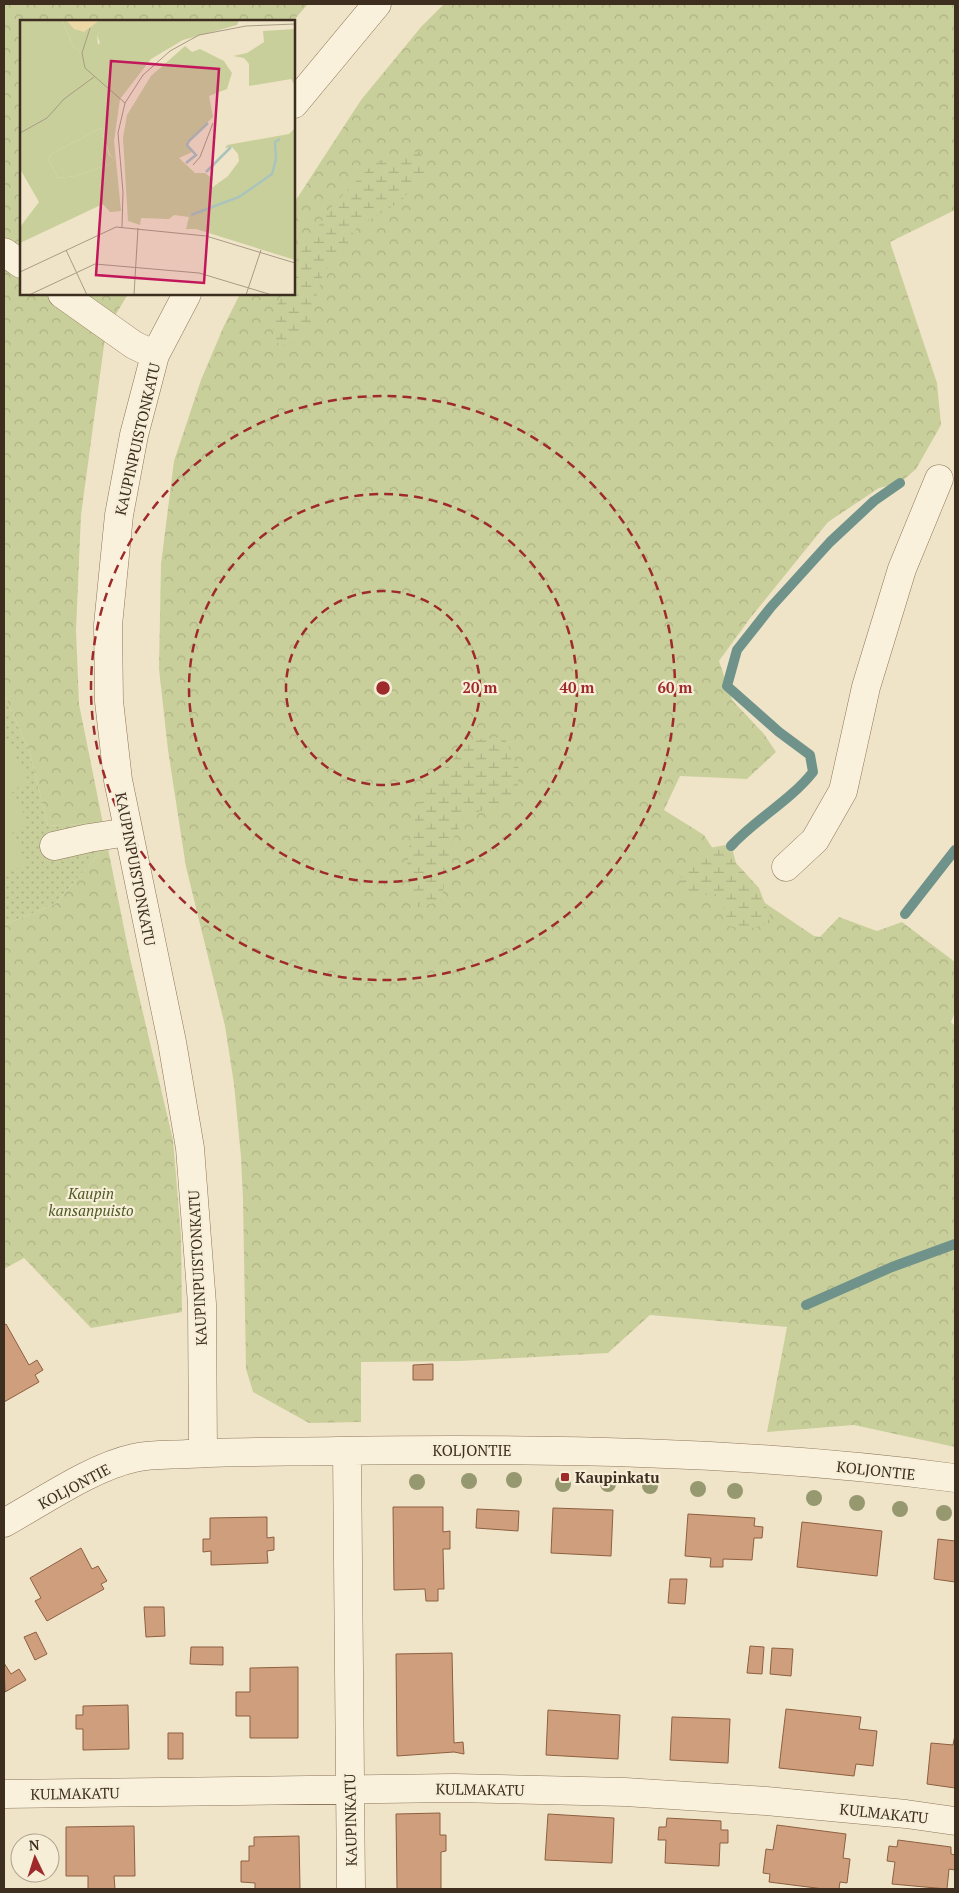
<svg xmlns="http://www.w3.org/2000/svg" width="959" height="1893" font-family="'PT Serif',serif">
<defs>
<pattern id="green-dots" width="8" height="8" patternUnits="userSpaceOnUse" patternTransform="scale(1.25)"><rect width="8" height="8" fill="#c9cf9b"/><path d="M2 2h.1M6 6h.1" fill="none" stroke="#aeb285" stroke-width="1.8" stroke-linecap="round"/></pattern>
<pattern id="forest-crowns" width="20" height="18" patternUnits="userSpaceOnUse" patternTransform="scale(1.25)"><rect width="20" height="18" fill="#c9cf9b"/><path d="M2 6a3 3 0 1 1 6 0M12 15a3 3 0 1 1 6 0" fill="none" stroke="#aeb285"/></pattern>
<pattern id="wetland-marsh" width="20" height="14" patternUnits="userSpaceOnUse" patternTransform="scale(1.25)"><rect width="20" height="14" fill="#c9cf9b"/><path d="M1 5h8M5 5V1M11 12h8M15 12V8" fill="none" stroke="#aeb285"/></pattern>
</defs>
<rect width="100%" height="100%" fill="#f0e4c8"/>
<path fill="url(#green-dots)" d="M4 694 30 753 48 826 93 823 98 855 55 904 4 925Z"/>
<path fill="url(#forest-crowns)" d="M4 4H308L293 21H21V294H128L106 331 81 515 76 630 79 704 130 958 173 1140 181 1236 182 1312 91 1328 24 1258 4 1269V925L55 904 98 855 93 823 48 826 30 753 4 694Z
M444 4H955V210L890 242 937 383 941 425 916 469 900 483 879 488 828 522 751 617 719 661 732 700 764 734 776 752 747 779 680 776 664 810 704 835 735 883 814 936 820 937 839 917 877 931 902 922 955 962V1012L951 1022 955 1026V1447L854 1425 767 1432 787 1327 650 1315 608 1353 460 1361 361 1362V1422L309 1423 253 1392 246 1369 243 1200 241 1157 234 1084 225 1026 186 867 168 750 159 669 161 564 174 461 201 380 223 328 240 294H294V203L361 100 421 27Z"/>
<path fill="url(#wetland-marsh)" d="M420 151 428 170 401 201 358 227 323 274 308 325 291 346 273 342V315L282 294H294V266L297 258 332 206 374 163Z
M504 737 520 771 516 796 496 807 466 815 453 839 441 901 418 907 406 874 412 827 428 785 456 756 466 741Z
M731 844 736 863 759 888 772 922 750 929 729 926 722 903 713 891 691 904 681 876 704 849Z"/>
<path fill="#c9cf9b" d="M4 734 28 780 12 792 29 824 12 833 27 863 4 876Z"/>
<g fill="none" stroke-linecap="round" stroke-linejoin="round">
<path stroke="#6f938a" stroke-width="10" d="M731 846C756 819 790 801 813 772L810 755 779 732 727 686 737 650 771 607 830 542 874 501 900 483
M905 914 955 850
M806 1305 892 1267 955 1244"/>
</g>
<path fill="#cf9f7d" stroke="#8d5f41" d="M6 1324 29 1365 37 1360 43 1370 35 1375 39 1382 4 1402V1325Z
M433 1364V1380H413V1365Z
M393 1507H443V1532L450 1531V1549H443L444 1589H438V1601H426L425 1589 394 1590Z
M553 1508 613 1510 611 1556 551 1553Z
M477 1509 519 1511 518 1531 476 1528Z
M688 1514 755 1518 754 1526 763 1527 762 1538H754L752 1560 723 1559V1567H710L711 1558 685 1556Z
M267 1517V1538L274 1537V1550L267 1551 268 1563 211 1565V1551L203 1552V1539H210V1518Z
M802 1522 882 1531 877 1576 797 1567Z
M938 1539 955 1541V1582L934 1579Z
M81 1548 92 1569 98 1566 107 1581 101 1584 104 1589 47 1621 35 1601 41 1598 30 1578Z
M670 1579H687L685 1604 668 1603Z
M144 1607H164L165 1636 146 1637Z
M36 1632 47 1654 35 1660 24 1637Z
M750 1646 764 1647 762 1674 747 1673Z
M191 1647H223V1665L190 1664Z
M772 1648 793 1649 791 1676 770 1674Z
M452 1653 454 1743 463 1742 464 1754 454 1752 397 1756 396 1654Z
M4 1663 11 1674 19 1669 26 1680 5 1692Z
M298 1667V1738H250V1716H236V1692H250V1668Z
M128 1705 129 1749 83 1750V1729H76V1715H83V1706Z
M786 1709 861 1717 859 1729 877 1731 873 1766 856 1764 854 1776 779 1768Z
M548 1710 620 1715 618 1759 546 1755Z
M672 1717 730 1719 728 1763 670 1760Z
M168 1733H183V1759H168Z
M955 1735V1788L927 1784 931 1743 953 1745Z
M440 1813V1835H446V1851L441 1852V1889H397L396 1814Z
M548 1814 614 1818 612 1863 545 1860Z
M667 1818 721 1821V1830H728V1843H720L719 1866 665 1863 666 1840H658L659 1827H666Z
M777 1825 846 1834 843 1858 850 1859 847 1883 840 1882 839 1889H824L769 1882 770 1874 763 1873 766 1849 773 1850Z
M134 1826 135 1876H114L115 1889H88V1876H66V1827Z
M299 1836 300 1889H255V1883L241 1882V1861H249V1846H254V1837Z
M898 1840 951 1847V1854L955 1855V1870L949 1869 947 1889 892 1884 895 1862 887 1861 889 1846 897 1847Z"/>
<g fill="none" stroke-linecap="round" stroke-linejoin="round">
<g stroke="#8d765c" stroke-width="29">
<path id="minor" d="M294 104 377 4
M4 252 21 264
M62 294 134 345 155 355
M187 294 155 355 134 435 119 515 108 625 109 701 118 780 172 1042 190 1148 202 1304 203 1453
M54 846 89 838 128 832
M786 867 815 840 843 791 866 687 902 569 939 479
M347 1451 351 1889
M4 1523C42 1502 92 1467 134 1458 151 1454 169 1455 187 1454 237 1451 288 1452 338 1451 543 1448 751 1451 955 1478
M4 1794 454 1788 625 1792 766 1801 906 1814 955 1821"/>
</g>
<use href="#minor" stroke="#faf1dc" stroke-width="28"/>
</g>
<g fill="#96986f">
<circle cx="514" cy="1480" r="8"/>
<circle cx="469" cy="1481" r="8"/>
<circle cx="417" cy="1482" r="8"/>
<circle cx="563" cy="1484" r="8"/>
<circle cx="608" cy="1484" r="8"/>
<circle cx="650" cy="1486" r="8"/>
<circle cx="698" cy="1489" r="8"/>
<circle cx="735" cy="1491" r="8"/>
<circle cx="814" cy="1498" r="8"/>
<circle cx="857" cy="1503" r="8"/>
<circle cx="900" cy="1509" r="8"/>
<circle cx="944" cy="1513" r="8"/>
</g>
<g fill="none" stroke="#9e2a2b" stroke-width="2.5" stroke-dasharray="9 6">
<circle cx="383" cy="688" r="97"/>
<circle cx="383" cy="688" r="194"/>
<circle cx="383" cy="688" r="292"/>
</g>
<rect fill="#9e2a2b" stroke="#f7eed8" stroke-width="2" x="560" y="1472" width="10" height="10" rx="2.5"/>
<g text-anchor="middle" dominant-baseline="central" stroke-width="4.5" stroke-linejoin="round" paint-order="stroke">
<g font-size="15" fill="#3d2e20" stroke="#f7eed8">
<text transform="translate(137 439) rotate(-77)">KAUPINPUISTONKATU</text>
<text transform="translate(136 869) rotate(79)">KAUPINPUISTONKATU</text>
<text transform="translate(197 1268) rotate(-93)">KAUPINPUISTONKATU</text>
<text x="472" y="1450">KOLJONTIE</text>
<text transform="translate(876 1470) rotate(6)">KOLJONTIE</text>
<text transform="translate(74 1486) rotate(-28)">KOLJONTIE</text>
<text transform="translate(480 1789) rotate(1)">KULMAKATU</text>
<text transform="translate(75 1793) rotate(-1)">KULMAKATU</text>
<text transform="translate(884 1813) rotate(6)">KULMAKATU</text>
<text transform="translate(350 1820) rotate(-91)">KAUPINKATU</text>
</g>
<g font-size="15" font-style="italic" fill="#4d5a26" stroke="#f7eed8">
<text x="91" y="1193">Kaupin<tspan x="91" dy="17">kansanpuisto</tspan></text>
</g>
<g font-size="15" font-weight="bold" fill="#3d2e20" stroke="#f7eed8" text-anchor="start">
<text x="575" y="1477">Kaupinkatu</text>
</g>
</g>
<g transform="translate(20 20)">
<rect width="275" height="275" fill="#f0e4c8"/>
<path d="M42 0H82L80 2 86 5 77 15 78 25 68 33H61L53 26ZM81 108 89 135 95 139 90 144 55 156 38 158 28 139 31 134Z" fill="#c9cf9b"/>
<path d="M0 0H42L53 26 61 33 70 31 80 23 77 15 85 5 79 3 82 0H219L217 5 163 20 131 39 100 79 94 121 101 191 90 192 83 184 0 223V207L19 182 0 149ZM81 108 90 135 95 139 90 144 55 156 38 158 28 139 31 134ZM275 9V66L271 59 229 66V44L224 38 213 36 227 33 244 22 243 11ZM165 26 172 32 180 29 204 41 212 53 207 69 189 76 193 97 167 122 172 132 159 138 175 153H185L193 159 190 164 193 167 208 156 219 141 218 134 212 127 205 128 207 125 269 114 275 108V240L176 209H166L169 197 154 195 149 199 121 198 120 205 108 201 103 118 107 95 131 56Z" fill="#c9cf9b" fill-rule="evenodd"/>
<path d="M0 91 10 95 11 105H0ZM20 136 23 137 37 158 21 146Z" fill="#c9cf9b"/>
<path d="M46 0H80L64 12 54 9Z" fill="#ecd9a5"/>
<path d="M78 118 88 130 87 139 47 157 37 136Z" fill="#c9cf9b"/>
<path fill="none" stroke="#a9c4bc" stroke-width="2.5" d="M166 143 176 135 167 125 169 121 188 103M186 152 211 127M171 195 219 177 252 154 256 139 255 122 260 119"/>
<path fill="none" stroke="#a89b85" stroke-width="1" d="M70 8 62 33 65 48 105 83M0 113 27 98 44 79 74 57M173 145 180 137 193 103M102 207 103 172 98 113 105 83 123 55 150 31 179 15 226 6 275 4M46 230 67 275M0 252 96 207 186 216 275 243M9 275 75 244 179 253 252 275M114 275 118 208M226 275 241 230"/>
<path fill="#c2185b" fill-opacity="0.15" stroke="#c2185b" stroke-width="2.5" d="M91 41 199 49 184 263 76 255Z"/>
<rect width="275" height="275" fill="none" stroke="#3d2e20" stroke-width="2.5"/>
</g>
<circle cx="383" cy="688" r="8" fill="#9e2a2b" stroke="#f7eed8" stroke-width="2.5"/>
<g font-size="15" text-anchor="middle" font-weight="bold" fill="#9e2a2b" stroke="#f7eed8" stroke-width="4.5" stroke-linejoin="round" paint-order="stroke">
<text x="480" y="693">20 m</text>
<text x="577" y="693">40 m</text>
<text x="675" y="693">60 m</text>
</g>
<rect width="959" height="1893" fill="none" stroke="#3d2e20" stroke-width="10"/>
<g transform="translate(35 1858) rotate(356)"><circle r="24" fill="#f7eed8" stroke="#ada18e"/>
<path d="M0-4L9 19L0 12L-9 19Z" fill="#9e2a2b"/>
<text y="-8" font-size="14" font-weight="bold" text-anchor="middle" fill="#3d2e20">N</text>
</g>
</svg>
